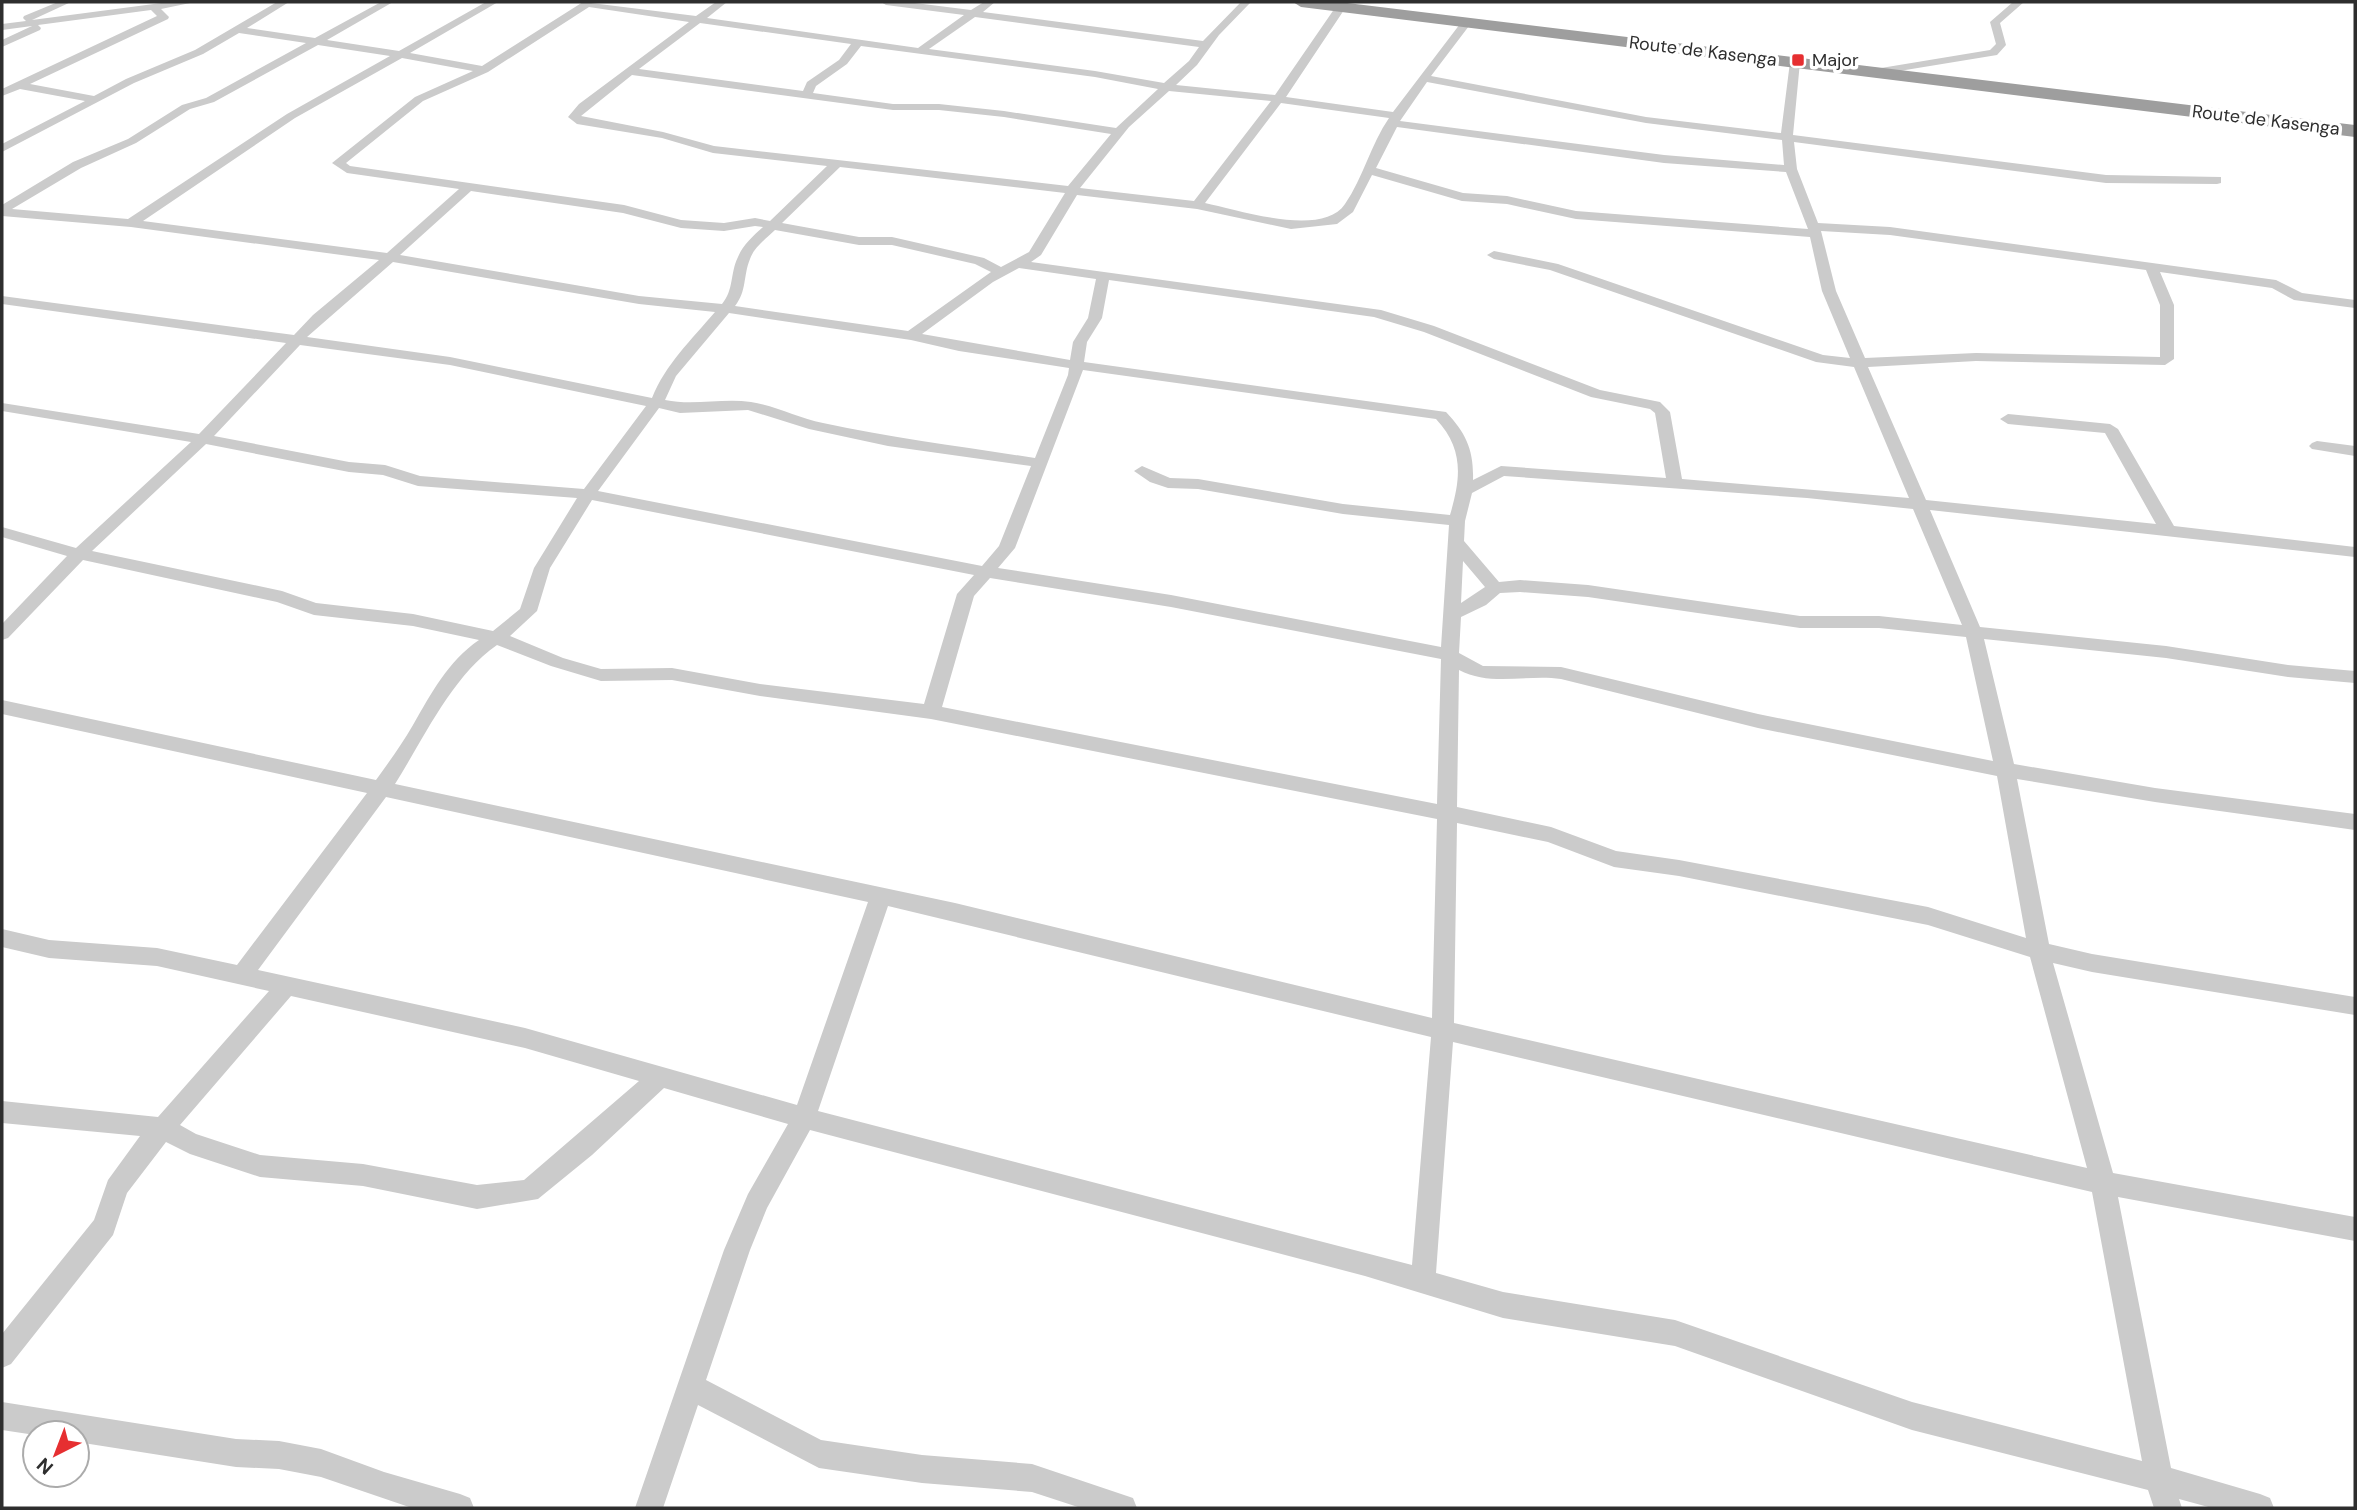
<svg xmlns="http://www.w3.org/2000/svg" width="2357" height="1510" font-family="'DM Sans',sans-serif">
<rect width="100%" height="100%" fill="#fff"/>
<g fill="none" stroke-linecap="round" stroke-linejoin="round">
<path fill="#cbcbcb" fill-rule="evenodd" d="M58 2H71L32 20 169 2H195L161 9 169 17 168 19 30 84 94 96 126 79 195 50 277 2H289L247 28 315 38 381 2H393L327 40 399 51 486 2H498L410 53 482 66 583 2 696 16 716 2H727L707 18 918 48 964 15 886 5 881 2H907L971 10 984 2H995L983 12 1203 41 1241 2H1251L1219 35 1197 65 1176 85 1275 95 1337 5 1341 4 1346 7 1286 97 1393 112 1463 20 1467 19 1472 22 1431 76 1646 117 1781 133 1790 62 1795 59 1800 62 1793 135 2106 175 2221 177V183L2217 184 2106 183 1794 142 1797 169 1818 223 1890 227 2276 280 2302 293 2355 300V308L2294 300 2272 288 2160 272 2174 305V359L2165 365 1976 361 1868 367 1926 500 2156 524 2105 433 2008 424 2000 419 2008 414 2110 424 2118 429 2174 526 2355 547V557L1930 510 1980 627 2166 646 2288 665 2355 671V683L2288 677 2166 658 1984 639 2014 764 2155 788 2355 814V830L2155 802 2017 779 2049 944 2092 954 2355 997V1015L2092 972 2053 963 2113 1173 2355 1217V1241L2118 1197 2171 1468 2260 1494 2270 1498 2274 1508H2212L2179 1499 2182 1508H2154L2148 1490 1912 1430 1675 1346 1503 1318 1365 1276 810 1130 767 1208 750 1250 706 1380 821 1440 922 1455 1032 1464 1133 1498 1137 1508H1081L1032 1492 922 1483 819 1468 698 1405 663 1508H635L724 1250 748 1194 788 1124 664 1088 592 1155 538 1199 477 1209 363 1186 260 1177 190 1154 166 1142 127 1193 113 1235 11 1364 2 1368V1334L94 1220 108 1180 140 1136 2 1123V1101L158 1117 269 991 157 966 49 958 2 947V929L49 940 157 948 237 965 367 793 2 714V700L376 780C389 762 402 744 413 725 431 694 448 661 479 640L413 626 314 615 277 602 83 560 8 638 2 640V624L67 556 2 537V527L76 548 191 442 2 411V403L199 434 286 343 2 304V296L294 335 313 315 379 260 131 227 2 216V205L73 162 128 139 182 105 206 98 306 43 239 33 203 54 134 83 2 152V144L85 101 20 89 2 96V89L157 16 151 10 38 25 41 28 40 30 2 47V40L32 26 2 30V24L26 21 23 18 24 16ZM589 7 689 22 579 104 568 117 577 124 662 138 713 153 827 166 770 221 755 218 724 223 681 220 624 205 350 166 346 163 423 101 488 72ZM975 17 1199 47 1189 61 1164 83 1095 71 929 49ZM700 23 851 44 839 60 807 82 803 91 639 69ZM318 45 390 56 287 114 128 219 12 209 81 168 136 143 190 109 214 102ZM861 46 1095 77 1158 89 1116 128 1004 111 939 104H893L813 93 816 86 847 64ZM402 58 473 71 415 97 332 163 347 173 459 189 387 253 143 221 295 118ZM632 75 893 110H939L1004 117 1111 134 1068 186 714 146 663 132 581 116ZM1427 82 1646 123 1782 140 1784 165 1664 155 1400 121ZM1169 91 1271 101 1194 201 1080 188 1129 127ZM1281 103 1389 118C1371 144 1363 178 1345 204 1323 238 1238 210 1205 203ZM1397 127 1664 163 1786 172 1808 229 1576 211 1507 196 1463 193 1376 168ZM840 167 1065 193 1029 252 1001 267 984 258 892 237H859L782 223ZM1372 175 1462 201 1507 204 1576 219 1810 237 1822 291 1850 358 1823 355 1558 264 1494 251 1487 255 1494 259 1550 270 1816 362 1854 367 1909 498 1682 479 1670 412 1660 402 1600 390 1434 326 1381 310 1031 262 1041 255 1077 195 1197 209 1291 229 1337 224 1353 212ZM471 191 623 213 681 228 724 231 755 226 763 227C753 236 743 245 738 257 730 273 734 290 722 304L639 296 400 255ZM775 230 859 245H892L975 264 991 272 908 331 735 306C747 291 743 276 750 259 754 247 767 238 775 230ZM1821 231 1890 235 2146 270 2160 305V357L1976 353 1865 358 1836 291ZM393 262 639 304 715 312C692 339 665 365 652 398L450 357 307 337ZM1019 268 1096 279 1088 318 1073 342 1070 360 922 334 993 282ZM1109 280 1374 317 1424 332 1591 397 1650 409 1655 413 1666 478 1501 466 1473 480C1474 450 1466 433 1446 412L1084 362 1087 342 1102 318ZM729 313 911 340 959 351 1069 368 1068 375 1035 458C964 447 893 438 823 423 798 418 776 406 751 402 722 398 693 406 665 400L676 376ZM300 345 450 365 646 406 584 489 420 476 385 465 349 462 214 436ZM1083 370 1436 419C1464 449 1461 478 1450 515L1343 504 1198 479 1170 478 1142 466 1134 471 1150 482 1168 488 1198 489 1343 514 1449 525 1441 647 1171 595 998 568 1015 548ZM659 408 680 413 748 410 809 429 888 446 1031 466 999 546 982 566 598 491ZM206 444 349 472 383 475 418 486 577 498 534 568 520 609 493 631 413 614 316 603 282 591 92 551ZM1504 476 1807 498 1913 509 1962 625 1879 616H1800L1588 585 1520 580 1499 582 1464 541 1465 521 1472 493ZM592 500 974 575 957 594 924 704 760 684 672 668 601 669 563 658 510 636 537 611 550 568ZM1463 561 1485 587 1461 603ZM990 578 1171 607 1441 659 1437 804 942 707 974 596ZM1520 592 1588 597 1800 628H1879L1966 637 1993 761 1758 714 1561 667 1483 666 1459 653 1461 617 1486 605 1500 593ZM497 645 551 666 601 681 672 680 760 696 931 719 1437 819 1432 1018 955 903 395 784C424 738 452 676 497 645ZM1459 670C1491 687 1527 674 1561 679L1758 728 1997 776 2026 938 1928 907 1679 860 1616 851 1551 827 1457 807ZM386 797 868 902 797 1105 525 1028 258 970ZM1457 823 1548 842 1614 867 1679 876 1928 925 2030 957 2087 1168 1454 1023ZM888 906 1431 1037 1412 1265 818 1111ZM291 996 525 1048 639 1081 524 1180 477 1185 363 1164 260 1155 196 1134 180 1125ZM1453 1042 2092 1192 2142 1461 1912 1402 1675 1320 1503 1292 1436 1273Z
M2013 2H2024L2000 23 2006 45 1997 55 1875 75 1870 72 1875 69 1990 50 1996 44 1990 22Z
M2317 441 2355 446V456L2312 449 2309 446 2312 443Z
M2 1402 236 1439 279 1441 321 1449 384 1472 460 1494 470 1498 474 1508H412L321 1477 279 1469 236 1467 77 1442V1433L35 1435 2 1430Z"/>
<path fill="#9e9e9e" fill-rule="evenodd" d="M1293 2H1339L2355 125V137L1301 7Z"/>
</g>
<rect fill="#e62f31" stroke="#fff" stroke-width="2.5" x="1791" y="53" width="14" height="14" rx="3.5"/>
<g text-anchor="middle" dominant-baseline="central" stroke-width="7" stroke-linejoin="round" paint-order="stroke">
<g font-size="18" fill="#2e2e2e" stroke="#fff">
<text transform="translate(1703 51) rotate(7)">Route de Kasenga</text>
<text transform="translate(2266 120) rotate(7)">Route de Kasenga</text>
</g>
<g font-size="18" fill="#2e2e2e" stroke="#fff" text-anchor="start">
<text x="1812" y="60">Major</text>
</g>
</g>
<rect width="2357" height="1510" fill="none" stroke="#2e2e2e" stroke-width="7"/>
<g transform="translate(56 1454) rotate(222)"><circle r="33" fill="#ffffff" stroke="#ababab" stroke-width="2"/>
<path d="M0-5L12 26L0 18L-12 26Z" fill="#e62f31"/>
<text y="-10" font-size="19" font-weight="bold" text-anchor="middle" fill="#2e2e2e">N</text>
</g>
</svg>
